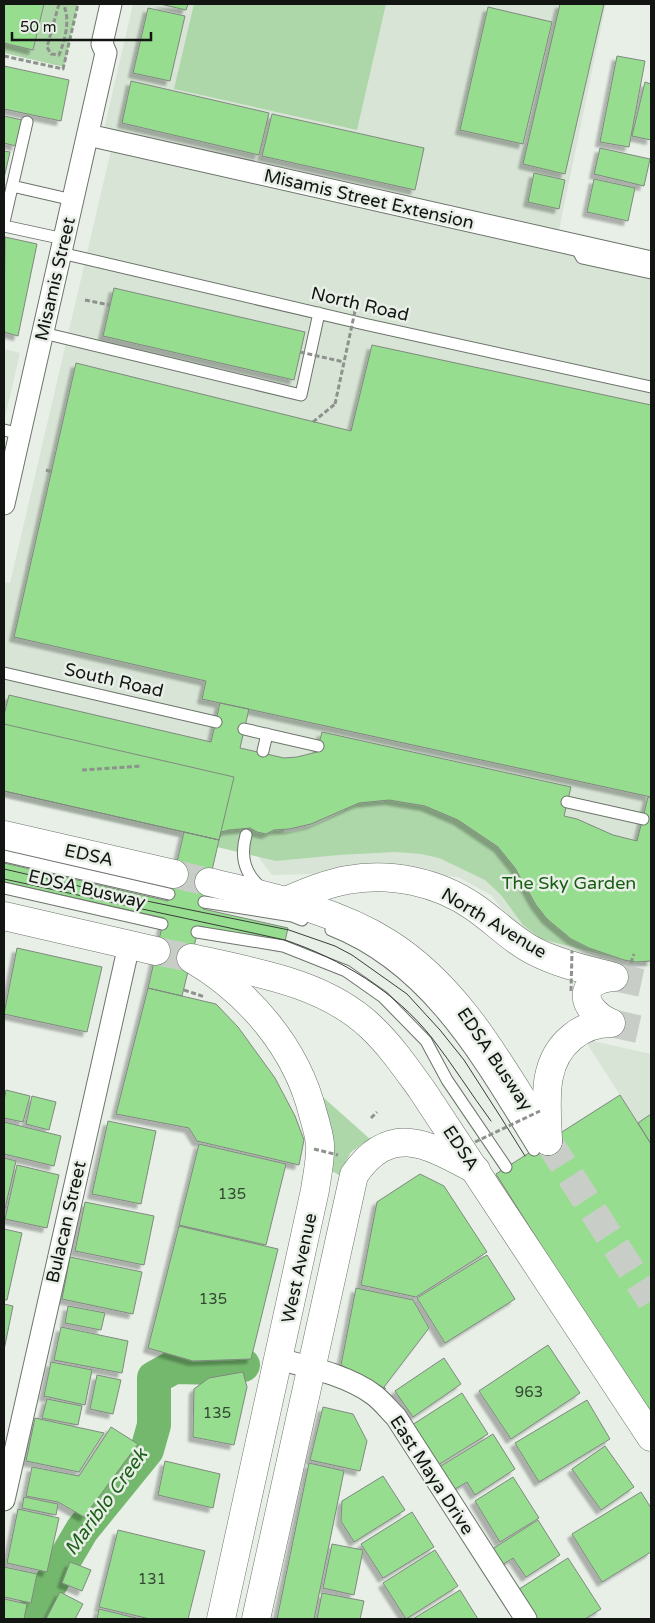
<svg xmlns="http://www.w3.org/2000/svg" width="655" height="1623" font-family="'Varela Round',sans-serif">
<defs>
<filter id="shadow"><feDropShadow dx="-4.5" dy="4.5" stdDeviation="1" flood-color="#0004"/></filter>
</defs>
<rect width="100%" height="100%" fill="#e8efe7"/>
<path fill="#d8e5d6" d="M133 4H606L559 230 651 250V967L604 958 554 960 528 942 491 895 458 877 392 872 272 875 256 854 4 798V582L10 583 115 133 104 129Z
M4 349 20 353 4 422Z
M584 1039 651 1054V1144L620 1095Z"/>
<path fill="#aed7a9" fill-rule="evenodd" d="M44 4H78L64 67 4 53V43L33 50Z
M194 4H386L357 130 174 89Z
M9 695 211 742 220 703 249 709 240 748 284 758 297 757 317 752 322 732 571 787 564 816 577 819 613 835 636 841 648 797H651V961L636 962 624 960 541 939 523 925 501 895 485 880 439 858 421 854 395 852 339 855 276 861 217 847 218 840 4 791V715ZM339 797 345 810C325 820 306 831 283 833L288 816Z
M324 1098 370 1139 351 1152 339 1175 330 1170 321 1104Z"/>
<g fill="none" stroke-linecap="round" stroke-linejoin="round">
<path stroke="#74b86d" stroke-width="34" d="M30 1619 82 1530 147 1450 154 1425V1378L174 1367 221 1368 243 1365"/>
</g>
<path fill="#97dd90" stroke="#818880" filter="url(#shadow)" d="M4 4H44L33 50 4 43Z
M160 4H188L186 10Z
M560 4H604L565 174 523 164Z
M488 7 552 22 523 144 460 130Z
M148 8 185 16 170 81 133 73Z
M617 56 645 61 629 147 600 142Z
M4 66 69 80 61 121 4 109Z
M131 81 269 113 259 155 122 123Z
M645 82 651 84V140L632 136Z
M272 114 424 148 415 190 262 156Z
M4 116 22 120 16 146 4 143Z
M600 148 650 159 644 186 594 174Z
M4 151 10 152 4 178Z
M534 173 565 180 559 209 528 202Z
M594 179 635 188 628 221 587 212Z
M5 237 37 244 18 336 4 332Z
M114 288 305 332 294 380 103 336Z
M372 345 651 405V797L202 699 206 681 14 637 76 363 351 431Z
M9 695 211 742 220 703 249 709 240 748 284 758 297 757 317 752 322 732 571 787 564 816 577 819 613 835 637 841 648 797H651V961L636 962 624 960 589 948 571 939 547 919 536 905 515 868 498 847 458 820 425 806 389 800 359 803 311 824 289 829 274 830 266 834 257 832 250 828 229 830 221 832 219 840 4 791V715Z
M4 724 234 777 219 840 4 791Z
M184 832 219 840 203 909 288 928 284 946 199 926 182 996 148 988 164 918 4 882V863L168 901Z
M17 948 102 967 87 1032 4 1014Z
M148 988 216 1004 238 1027 275 1078 295 1116 304 1140 299 1165 197 1141 189 1128 116 1114Z
M6 1090 30 1096 23 1122 4 1118V1101Z
M620 1095 651 1144V1419L496 1174Z
M32 1096 56 1102 49 1130 26 1124Z
M651 1114V1144L638 1123Z
M108 1121 156 1131 141 1204 92 1194Z
M4 1122 61 1136 54 1166 4 1154Z
M199 1144 286 1164 266 1245 179 1225Z
M4 1158 16 1161 4 1213Z
M17 1165 59 1175 47 1228 5 1219Z
M420 1174 444 1186 487 1252 416 1297 361 1285 377 1202Z
M85 1202 154 1216 144 1265 75 1251Z
M179 1226 278 1249 251 1359 193 1361 148 1348Z
M4 1229 22 1233 7 1300H4Z
M487 1255 515 1299 445 1343 417 1298Z
M70 1257 142 1272 133 1314 62 1299Z
M356 1288 413 1300 429 1328 384 1387 386 1389 341 1365Z
M4 1304 13 1306 4 1350Z
M68 1306 105 1313 101 1330 65 1323Z
M61 1327 128 1341 122 1373 54 1360Z
M548 1345 580 1393 511 1439 479 1391Z
M444 1358 461 1384 413 1417 395 1391Z
M51 1362 92 1370 85 1405 44 1396Z
M243 1372 247 1387 234 1445 193 1437 194 1389 209 1378Z
M97 1375 121 1380 113 1414 90 1409Z
M462 1393 488 1434 438 1465 412 1425Z
M47 1399 82 1406 78 1425 42 1418Z
M587 1400 610 1439 539 1482 515 1443Z
M323 1407 353 1414 367 1441 360 1471 310 1460Z
M35 1418 104 1433 79 1472 26 1461Z
M111 1427 138 1444 84 1517 58 1502 26 1496 32 1467 79 1476Z
M493 1434 515 1469 475 1495 467 1482 450 1492 436 1469Z
M605 1446 634 1487 601 1510 572 1469Z
M165 1461 220 1474 213 1508 158 1495Z
M309 1463 344 1471 314 1619H277Z
M383 1476 405 1510 354 1542 341 1521 342 1501Z
M513 1477 539 1518 500 1542 475 1501Z
M641 1492 651 1508V1552L602 1582 572 1534Z
M24 1497 58 1504 56 1515 22 1508Z
M18 1509 59 1518 47 1572 7 1563Z
M412 1512 434 1547 383 1578 361 1544Z
M538 1520 560 1555 526 1577 513 1558 496 1569 486 1553Z
M118 1530 205 1551 188 1619H150L99 1607Z
M332 1544 363 1550 354 1595 323 1588Z
M435 1550 458 1586 406 1619 383 1583Z
M568 1558 601 1609 585 1619H530L513 1593Z
M70 1562 91 1570 82 1591 62 1583Z
M4 1567 37 1574 31 1603 4 1597Z
M460 1590 478 1619H413Z
M60 1592 83 1604 75 1619H46Z
M322 1593 364 1601 360 1619H317Z
M4 1599 27 1604 24 1619H4Z
M99 1609 140 1619H97Z"/>
<g fill="none" stroke-linecap="round" stroke-linejoin="round">
<path stroke="#c8cec7" stroke-width="28" stroke-dasharray="28 14" stroke-linecap="butt" d="M614 977 651 985
M611 1023 651 1032"/>
<path stroke="#c8cec7" stroke-width="28" stroke-dasharray="28 14" stroke-linecap="butt" d="M174 874 209 882
M156 951 191 958
M548 1141 651 1301"/>
<g stroke="#6d746c" stroke-width="13">
<path id="service" d="M12 186 73 200
M4 222 27 122
M4 226 64 239
M575 246 582 258 651 273
M61 253 364 324 651 387
M43 333 301 395 319 313
M4 430 20 434
M4 673 216 722
M244 729 318 746
M263 751 267 734
M567 802 643 819
M246 835C240 856 244 874 262 888
M4 856 169 894
M4 888 162 924
M204 902 292 916 302 920
M331 930C430 969 481 1065 534 1150
M197 932 283 946 346 971 383 997 426 1041 447 1080 506 1167"/>
</g>
<g stroke="#6d746c" stroke-width="23">
<path id="minor" d="M88 135 651 262
M4 504 106 53 102 44 111 4
M279 1359C309 1367 349 1376 374 1395 382 1401 389 1410 396 1417L526 1619
M4 1500 129 945"/>
</g>
<g stroke="#6d746c" stroke-width="29">
<path id="primary" d="M286 901C306 892 325 884 347 880 390 872 438 882 474 907 496 922 514 942 538 953 562 965 589 970 614 977
M192 959C250 993 297 1049 313 1114 316 1124 319 1134 320 1144 321 1159 317 1175 315 1190L221 1619
M611 1023C581 1010 575 980 614 977
M548 1141C547 1104 540 1063 572 1037 584 1027 596 1023 611 1023
M256 1619 354 1175C391 1121 429 1145 476 1170"/>
</g>
<g stroke="#6d746c" stroke-width="29">
<path id="trunk" d="M4 835 174 874
M209 882C270 897 334 909 388 943 461 989 503 1070 548 1141
M4 916 156 951
M191 958C253 972 324 982 371 1027 391 1046 406 1068 422 1090L651 1437"/>
</g>
<path stroke="#8d928c" stroke-width="3" stroke-dasharray="5 2.5" stroke-linecap="butt" d="M59 4 47 47 51 54 59 55C65 40 71 19 63 4
M4 56 63 69 78 4
M85 300 110 305
M313 422 335 404
M46 470 52 472
M82 770 142 766
M631 963 634 954
M184 990 205 997
M371 1118 377 1112"/>
<use href="#service" stroke="#fff" stroke-width="11"/>
<use href="#minor" stroke="#fff" stroke-width="21"/>
<use href="#primary" stroke="#fff" stroke-width="28"/>
<use href="#trunk" stroke="#fff" stroke-width="28"/>
<path stroke="#393d39" stroke-width="1" d="M4 869 122 896 289 930 335 946 352 955 407 994 440 1030 464 1060 500 1116 525 1156
M4 879 285 940C341 959 395 991 432 1038 453 1065 471 1094 491 1121"/>
<path stroke="#8d928c" stroke-width="3" stroke-dasharray="5 2.5" stroke-linecap="butt" d="M300 352 344 362
M335 404 355 311
M571 991 572 951
M475 1142 540 1111
M314 1149 338 1155"/>
</g>
<g text-anchor="middle" dominant-baseline="central" stroke-width="5" stroke-linejoin="round" paint-order="stroke">
<g font-size="15" fill="#334732">
<text x="232" y="1194">135</text>
<text x="213" y="1299">135</text>
<text x="529" y="1392">963</text>
<text x="217" y="1413">135</text>
<text x="152" y="1579">131</text>
</g>
<g font-size="18" fill="#121512" stroke="#e8efe7">
<text transform="translate(369 199) rotate(13)">Misamis Street Extension</text>
<text transform="translate(55 279) rotate(-77)">Misamis Street</text>
<text transform="translate(360 304) rotate(13)">North Road</text>
<text transform="translate(114 680) rotate(13)">South Road</text>
<text transform="translate(89 855) rotate(12)">EDSA</text>
<text transform="translate(87 889) rotate(13)">EDSA Busway</text>
<text transform="translate(494 923) rotate(31)">North Avenue</text>
<text transform="translate(495 1059) rotate(56)">EDSA Busway</text>
<text transform="translate(461 1148) rotate(56)">EDSA</text>
<text transform="translate(66 1222) rotate(-77)">Bulacan Street</text>
<text transform="translate(299 1268) rotate(-78)">West Avenue</text>
<text transform="translate(432 1475) rotate(57)">East Maya Drive</text>
</g>
<g font-size="18" fill="#185c12" stroke="#e8efe7">
<text x="569" y="883">The Sky Garden</text>
</g>
<g font-size="19" font-style="italic" fill="#1c5f16" stroke="#e8efe7">
<text transform="translate(106 1502) rotate(-54)">Mariblo Creek</text>
</g>
</g>
<rect width="655" height="1623" fill="none" stroke="#121512" stroke-width="10"/>
<path d="M12 32v8h139v-8" fill="none" stroke="#121512" stroke-width="2.5"/>
<text x="20" y="32" font-size="15" fill="#121512" stroke="#e8efe7" stroke-width="4" paint-order="stroke">50 m</text>
</svg>
